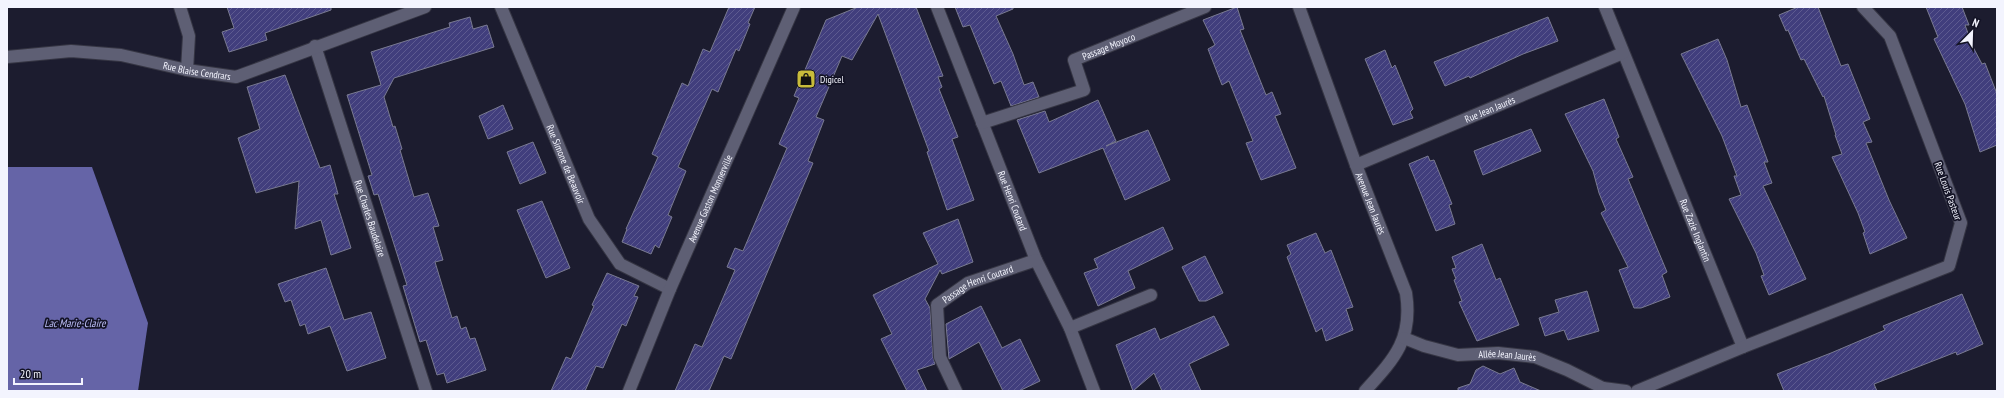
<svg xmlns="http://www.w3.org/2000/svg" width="2004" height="398" font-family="'PT Sans Narrow',sans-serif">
<defs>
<pattern id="building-hatch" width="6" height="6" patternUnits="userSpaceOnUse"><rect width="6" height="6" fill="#413e7d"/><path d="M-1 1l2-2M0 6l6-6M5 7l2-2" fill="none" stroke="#5d5a90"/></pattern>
</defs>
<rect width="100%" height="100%" fill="#1c1c2f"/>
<path fill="#6564a7" d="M7 167H92L148 323 138 391H7Z"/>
<path fill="url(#building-hatch)" stroke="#797a91" d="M227 7H331V10L265 33 267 40 229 52 222 32 234 28Z
M729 7H755L748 23 750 24 739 51 736 49 718 92 712 89 678 167 686 171 668 215 672 217 659 248 655 245 651 254 622 242 627 229H626L658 157 652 154 682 83 688 86 703 49 710 52Z
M858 7H916L943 76 938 77 942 87 939 89 958 137 952 139 974 200 947 210 927 152 929 151 878 14 852 60 842 56 825 96 816 117 824 120 808 161 813 163 731 359 724 356 709 391H675L695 344 702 347 735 270 727 267 735 248 743 251 787 148 779 144 799 98 794 96 826 20Z
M955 7H1013V9L996 16 1013 54 1024 85 1033 82 1039 97 1011 106 1001 81 994 84 970 25 963 27Z
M1237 7 1244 29 1240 30 1266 95 1272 92 1281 114 1275 116 1296 168 1261 180 1246 143 1253 141 1229 81 1222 85 1208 49 1215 45 1203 20Z
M1798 7H1818L1841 66 1848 64 1870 119 1863 122 1872 142 1866 143 1889 200 1907 238 1870 254 1863 233 1865 232 1858 213 1832 157 1842 154 1835 135H1836L1824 96 1823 97 1804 59 1801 60 1788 30 1786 31 1779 15Z
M1926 7H1962L1969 25H1965L1973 47 1982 64 1985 63 1997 94V145L1980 152 1965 104 1934 39 1938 37Z
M470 17 473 29 487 25 494 47 394 78 384 97 393 127 395 126 402 149 400 150 414 197 428 193 439 226 433 227 443 260 435 262 452 318 457 316 461 329 466 327 470 339 475 338 486 370 447 383 444 373 437 375 426 340 420 342 403 286 407 285 378 194 374 195 371 185 368 176 372 175 347 95 381 85 371 52 450 27 449 23Z
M1548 17 1558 41 1523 54 1470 78 1469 76 1445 86 1434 62Z
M1718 39 1727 60 1741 107 1747 105 1768 162H1764L1772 183 1763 186 1806 279 1769 295 1761 276 1764 275 1756 253 1729 199 1741 195 1734 176H1737L1722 136 1681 54Z
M1385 50 1392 68 1395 65 1413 109 1410 112 1413 118 1393 125 1365 59Z
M285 75 320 168 330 165 338 194H334L351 248 331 255 321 220 295 229 299 181 256 193 238 138 260 129 247 87Z
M1604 99 1619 137 1616 139 1633 177 1628 179 1667 272 1662 275 1670 297 1641 308H1634L1619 270 1628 267 1601 213 1606 210 1599 193 1593 171 1565 114Z
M1098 100 1116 141 1106 146 1148 130 1170 180 1125 200 1103 148 1039 173 1017 120 1045 111 1049 122Z
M503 105 513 129 488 139 479 116Z
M1531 129 1541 151 1483 175 1474 151Z
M533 142 546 173 520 184 507 152Z
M1428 156 1430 161 1434 160 1452 204 1449 205 1455 224 1436 231 1409 164Z
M542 201 570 268 546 278 517 210Z
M958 219 973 262 942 274 940 270 925 299 930 308 933 357 935 364 917 370 927 391H907L881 339 892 334 873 295 938 264 923 233Z
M1163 227 1173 249 1128 271 1135 288 1098 306 1084 273 1098 268 1094 259Z
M1316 233 1325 253 1331 250 1353 307 1346 309 1353 330 1326 341 1322 328 1316 332 1287 257 1291 254 1287 245Z
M1482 244 1496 280 1500 278 1519 325 1477 341 1459 302 1462 301 1454 280 1456 279 1452 269 1456 268 1452 257Z
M1205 256 1223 293 1206 301H1199L1182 267Z
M326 268 344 320 371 312 386 358 347 371 330 326 308 334 305 324 300 326 291 300 285 302 278 284Z
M607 273 639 286 634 296 638 297 626 326 622 324 603 368 596 366 585 391H551L566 357 571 359 594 306 592 305Z
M1587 291 1599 331 1568 340 1564 330 1545 336 1539 318 1559 312 1555 300Z
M1962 294 1983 344 1957 355 1956 352 1874 384 1877 391H1784L1777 374 1831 353 1885 330 1883 326Z
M981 306 1002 348 1020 339 1040 381 1019 391H1003L979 342 949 359 946 324Z
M1214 316 1229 345 1189 364 1201 391H1162L1154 373 1133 391 1116 345 1155 328 1160 340Z
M1483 366 1500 374 1514 368 1520 382 1541 391H1458V388L1470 384 1476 370Z"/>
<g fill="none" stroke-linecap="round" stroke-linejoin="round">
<g stroke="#363644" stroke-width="14">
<g id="street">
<path d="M180 7 189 36 187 70"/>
<path id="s1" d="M501 7 589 219 620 264 670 289"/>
<path id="s2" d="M937 7 1036 260 1070 328 1094 391"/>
<path id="s3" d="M1299 7 1356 165 1406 293C1413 339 1395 358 1365 391"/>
<path id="s4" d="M1605 7 1743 347 1637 391"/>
<path id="s5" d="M315 46 426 391"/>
<path id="s6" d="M7 57 71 51 121 55 187 70 236 77 425 7"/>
<path id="s7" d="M982 123 1084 90 1074 60 1205 7"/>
<path id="s8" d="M1356 165 1623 53"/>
<path d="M1070 328 1151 295"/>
<path id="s9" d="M1404 338 1424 346 1458 355 1498 353 1535 357 1567 370 1603 388 1601 391"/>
<path d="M1743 347 1949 266 1961 223 1890 36 1863 7"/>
<path d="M1603 388 1626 391"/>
<path id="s10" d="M956 391 940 357 937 305 968 283 1036 260"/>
</g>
</g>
<g stroke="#363644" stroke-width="14">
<g id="secondary">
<path id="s11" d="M629 391 670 289 794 7"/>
</g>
</g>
<use href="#street" stroke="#5e5f74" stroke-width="12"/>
<use href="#secondary" stroke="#5e5f74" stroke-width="12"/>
</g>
<defs>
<g id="shop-square" transform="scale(1)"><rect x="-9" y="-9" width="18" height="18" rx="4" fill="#c8bb3b" stroke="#131325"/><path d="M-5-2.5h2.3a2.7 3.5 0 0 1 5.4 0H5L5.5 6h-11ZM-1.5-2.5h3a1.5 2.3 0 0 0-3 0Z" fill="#111"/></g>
</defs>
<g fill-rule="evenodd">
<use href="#shop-square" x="806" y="79"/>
</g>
<g text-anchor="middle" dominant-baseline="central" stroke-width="3.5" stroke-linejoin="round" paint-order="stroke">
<g font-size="10" fill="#f3f4fe" stroke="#131325">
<text stroke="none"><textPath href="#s7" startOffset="176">Passage Moyoco</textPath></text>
<text stroke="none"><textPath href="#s6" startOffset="192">Rue Blaise Cendrars</textPath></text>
<text stroke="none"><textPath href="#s8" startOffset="145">Rue Jean Jaurès</textPath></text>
<text stroke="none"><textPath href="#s1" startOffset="170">Rue Simone de Beauvoir</textPath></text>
<text transform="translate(1948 191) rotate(70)">Rue Louis Pasteur</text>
<text stroke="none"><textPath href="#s11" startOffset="209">Avenue Gaston Monnerville</textPath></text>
<text stroke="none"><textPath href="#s2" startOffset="208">Rue Henri Coutard</textPath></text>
<text stroke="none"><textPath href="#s3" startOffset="209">Avenue Jean Jaurès</textPath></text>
<text stroke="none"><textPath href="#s5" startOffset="181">Rue Charles Baudelaire</textPath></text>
<text stroke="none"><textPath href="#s4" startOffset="241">Rue Zazie Inglantin</textPath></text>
<text stroke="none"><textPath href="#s10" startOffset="136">Passage Henri Coutard</textPath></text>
<text stroke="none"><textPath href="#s9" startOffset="106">Allée Jean Jaurès</textPath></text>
</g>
<g font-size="10" fill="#f3f4fe" stroke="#131325" text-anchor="start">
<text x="820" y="79">Digicel</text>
</g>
<g font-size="11" font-style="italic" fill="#babcf5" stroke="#131325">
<text x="75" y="323">Lac Marie-Claire</text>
</g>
</g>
<rect width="2004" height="398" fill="none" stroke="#f3f4fe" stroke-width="16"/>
<g transform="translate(1972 32) rotate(23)" stroke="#131325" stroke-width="3" paint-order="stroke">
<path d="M0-3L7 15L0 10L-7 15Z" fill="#f3f4fe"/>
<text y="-6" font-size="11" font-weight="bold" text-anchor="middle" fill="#f3f4fe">N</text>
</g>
<path d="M14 378v6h68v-6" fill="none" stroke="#f3f4fe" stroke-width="2"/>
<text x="20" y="378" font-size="12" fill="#f3f4fe" stroke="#131325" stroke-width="3" paint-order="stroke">20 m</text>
</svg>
